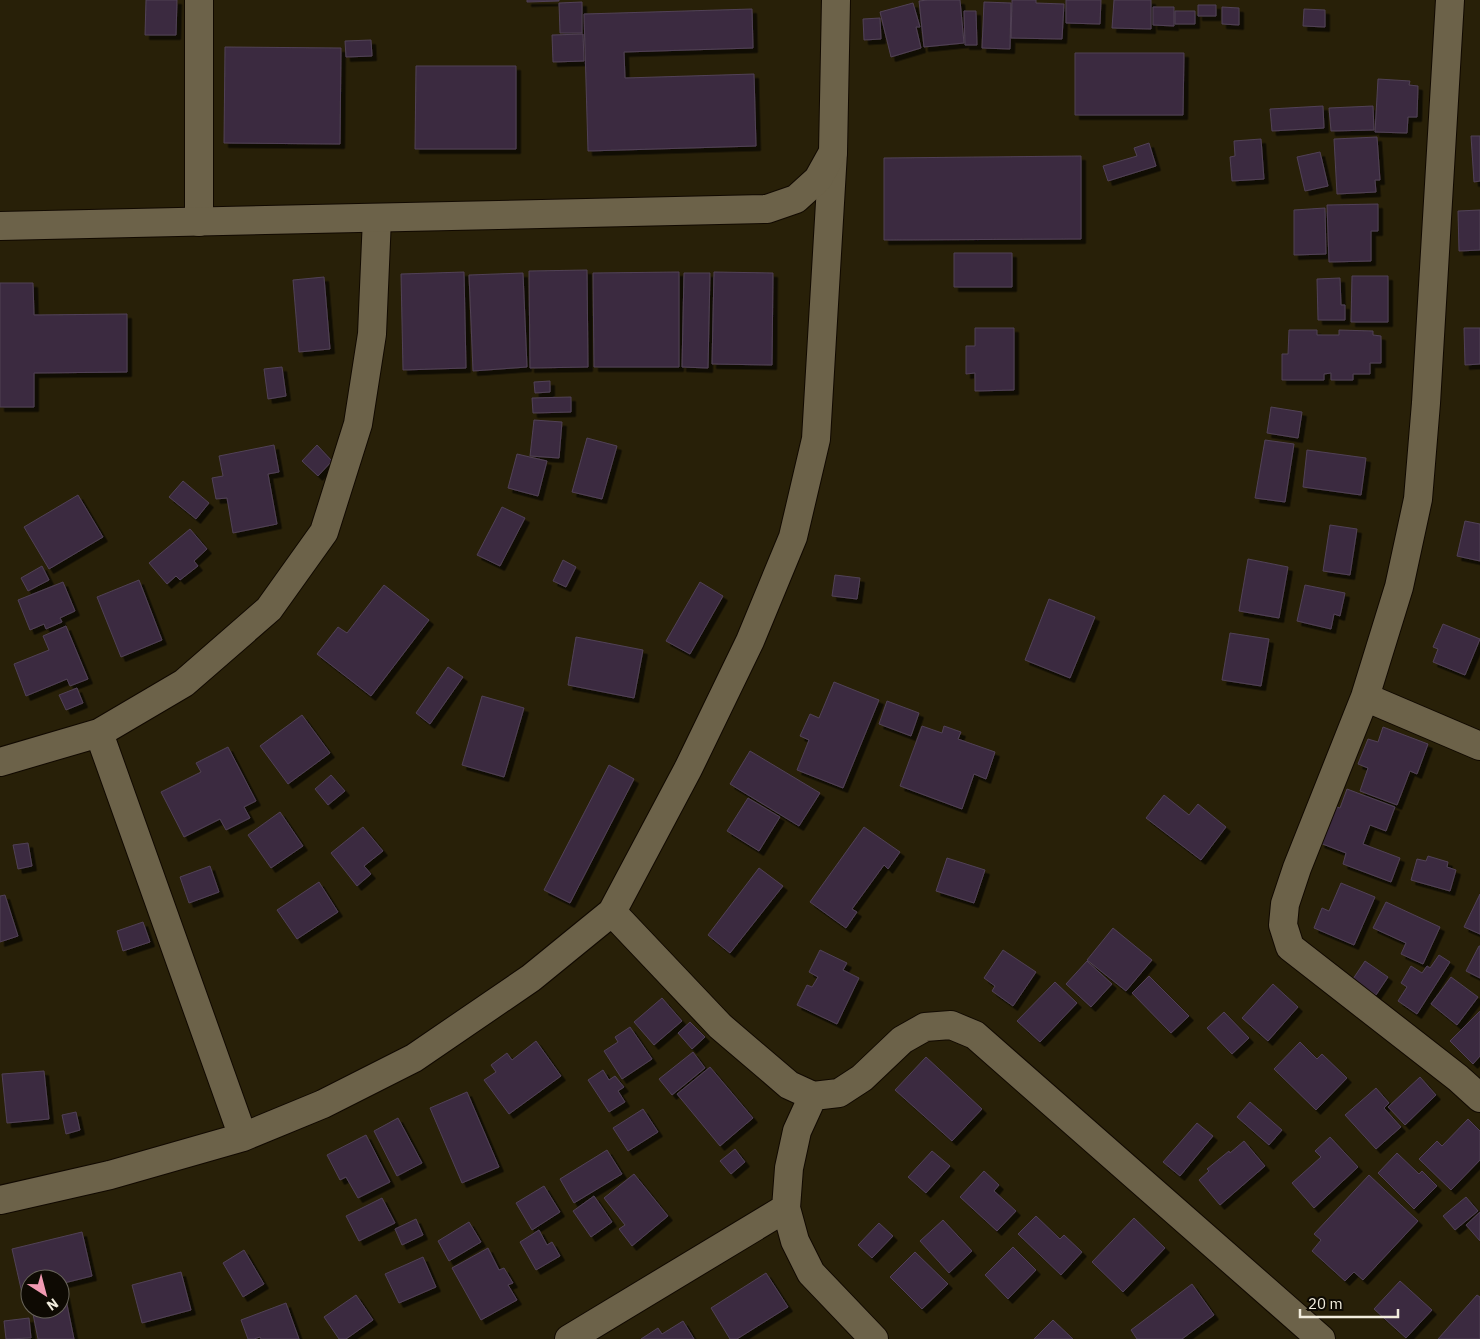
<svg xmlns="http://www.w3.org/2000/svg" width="1480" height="1339" font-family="'IBM Plex Sans',sans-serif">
<defs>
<filter id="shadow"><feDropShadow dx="4.5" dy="4.5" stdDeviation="0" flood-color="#0009"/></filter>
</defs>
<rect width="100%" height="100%" fill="#282008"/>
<path fill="#3b2c3f" stroke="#514156" filter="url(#shadow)" d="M146 0H177L176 35H145Z
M527 0H559V1L527 2Z
M927 0H960L964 43 924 47 919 1Z
M1012 0H1036V3L1064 4 1062 39 1011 38Z
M1066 0H1101L1100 24 1066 23Z
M1114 0H1151V29L1112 28Z
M582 2V33H560L559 3Z
M984 2 1011 3 1010 49 982 48Z
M913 3 920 27H916L921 48 891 57 880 12Z
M1198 5H1216V16H1198Z
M1153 7H1174V26L1153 25Z
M1222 7 1239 8V25L1222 24Z
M752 9 753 48 624 52 625 78 754 74 756 146 588 151 584 14Z
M1304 9 1325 10V27L1303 26Z
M964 11H976L977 45H965Z
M1175 11H1195V24H1175Z
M880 18 881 39 864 40 863 19Z
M583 34 584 61 553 62 552 35Z
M371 40 372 56 346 57 345 41Z
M225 47 341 48 340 144 224 143Z
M1075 53H1184L1183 115H1075Z
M416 66H516V149H415Z
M1378 79 1410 81 1409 85 1418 86 1417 117H1408L1407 133 1375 132Z
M1323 106 1324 128 1272 131 1270 109Z
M1373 106 1374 130 1331 131 1329 108Z
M1471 136H1480V181L1474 182Z
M1377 137 1380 180H1375L1376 192 1337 194 1334 139Z
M1261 139 1264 179 1232 181 1230 157 1235 156 1234 141Z
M1149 143 1156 166 1108 181 1103 166 1137 156 1134 148Z
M1320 152 1328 186 1305 191 1297 157Z
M1081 156V239L884 240V158Z
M1378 204V231H1371V261L1329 262 1327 205Z
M1325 208 1326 254 1294 255V210Z
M1480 210V250L1459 251 1458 211Z
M954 253H1012V287H954Z
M587 270 588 367 530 368 529 271Z
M464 272 466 368 403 370 401 274Z
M679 272V367H594L593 273Z
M714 272 773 273 772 365 712 364Z
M523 273 527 367 473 371 469 275Z
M684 273H710L708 368 682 367Z
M1352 276H1388V322H1351Z
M324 277 330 349 299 352 293 280Z
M1340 278 1341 305H1345V320H1318L1317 279Z
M0 283H33L34 315 127 314V372L34 373V407H0Z
M975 328H1014V390L975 391V373L966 374V346H975Z
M1464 328H1480V364L1465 365Z
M1289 330H1317V335H1339V330L1373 331V335L1381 336V363H1370V374H1353V380H1331V373L1324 374V380H1282V354H1288Z
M282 367 286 396 268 399 264 369Z
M550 381V392L535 393 534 382Z
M571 397V412L533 413 532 398Z
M1271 407 1302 412 1298 438 1267 433Z
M534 420 562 422 559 458 530 456Z
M587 438 617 446 602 499 572 492Z
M1265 440 1294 444 1285 502 1255 498Z
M274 445 279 472 268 474 277 524 233 533 227 498 216 499 212 478 223 476 219 456Z
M317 445 332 461 318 476 302 461Z
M1307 450 1366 458 1361 495 1303 487Z
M517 454 547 461 538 496 508 488Z
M183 481 209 503 196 519 169 497Z
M78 495 103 537 49 569 24 527Z
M502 507 525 518 500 566 477 555Z
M1465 521 1480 524V561L1457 556Z
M1330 525 1357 529 1350 575 1323 571Z
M190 529 207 549 194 561 198 566 180 580 176 576 167 584 149 563Z
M1248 559 1288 567 1279 618 1239 611Z
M563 560 576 567 566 587 553 581Z
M42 566 49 580 28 591 21 578Z
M835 575 860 578 857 599 832 596Z
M139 580 162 640 121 657 97 597Z
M63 582 75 611 60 618 62 622 46 629 44 624 30 630 18 600Z
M700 582 723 596 690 654 666 641Z
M384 585 429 620 371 696 317 654 338 627 347 633Z
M1305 585 1345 593 1340 616 1334 614 1331 629 1297 621Z
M1049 599 1095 617 1070 678 1025 660Z
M1443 624 1480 639 1465 675 1433 662 1438 649 1433 647Z
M66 626 88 679 70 686 67 679 26 696 14 664 49 650 43 636Z
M1230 633 1269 639 1261 686 1222 680Z
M576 637 643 650 634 698 568 685Z
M448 667 463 677 430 724 416 713Z
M834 682 879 700 843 788 797 770 809 740 800 736 810 714 819 718Z
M77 688 83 703 66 710 59 695Z
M482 696 524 708 504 777 462 765Z
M887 701 919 713 911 736 879 724Z
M302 715 330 753 288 784 260 746Z
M922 726 942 733 944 726 961 732 958 739 995 752 986 779 974 774 962 809 900 786Z
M1383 727 1428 744 1417 774 1410 771 1397 805 1360 791 1368 768 1358 764 1368 739 1378 742Z
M228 747 256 801 244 807 250 818 226 830 220 819 184 837 161 792 201 772 196 763Z
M750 751 820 793 799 826 730 784Z
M609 765 634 779 570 903 544 890Z
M331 775 345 791 328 805 315 789Z
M1347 789 1395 807 1386 831 1370 825 1363 844 1400 858 1391 882 1343 864 1346 853 1320 843 1334 806 1340 808Z
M1164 795 1189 815 1198 804 1226 827 1201 860 1146 818Z
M748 798 780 817 759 851 727 831Z
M280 812 303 846 271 868 248 835Z
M363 827 383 851 364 866 371 874 357 886 331 853Z
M864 827 900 852 888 869 884 865 852 909 857 912 846 928 810 902Z
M28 843 32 866 18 869 13 845Z
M1428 856 1448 862 1447 867 1456 870 1450 891 1411 880 1417 859 1426 861Z
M947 858 985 870 974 903 936 891Z
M210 866 219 892 189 903 180 877Z
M759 868 783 886 730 953 708 935Z
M319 882 338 912 297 939 277 910Z
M1341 883 1375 897 1354 945 1314 928 1322 908 1329 911Z
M1480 894V934L1464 927Z
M5 895 18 936 0 942V896Z
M1386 902 1440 927 1423 964 1401 954 1406 943 1373 928Z
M143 922 150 942 123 951 117 931Z
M1113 928 1152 960 1126 991 1087 960Z
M1479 946H1480V978L1466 971Z
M820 950 847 963 843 970 859 978 837 1024 797 1005 807 985 812 987 818 977 809 972Z
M1003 950 1036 972 1013 1006 992 991 995 986 984 978Z
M1439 955 1450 962 1417 1014 1398 1001 1407 987 1401 983 1411 966 1422 973 1427 966 1430 968Z
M1087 961 1112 984 1091 1007 1066 984Z
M1365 961 1388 977 1376 995 1353 979Z
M1149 976 1189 1016 1171 1033 1132 993Z
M1451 977 1478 997 1457 1025 1431 1004Z
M1055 982 1077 1003 1040 1042 1017 1021Z
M1273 984 1298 1007 1268 1041 1242 1018Z
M662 998 682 1021 654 1045 634 1022Z
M1480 1011V1056L1473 1064 1450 1041Z
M1224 1012 1249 1038 1232 1054 1207 1028Z
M690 1022 705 1037 692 1049 678 1033Z
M630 1027 652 1059 622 1079 604 1051 618 1042 615 1037Z
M536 1041 561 1076 509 1114 484 1080 496 1072 491 1065 507 1053 512 1060Z
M1300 1042 1317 1059 1322 1054 1347 1078 1316 1110 1274 1069Z
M693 1052 705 1068 672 1095 659 1079Z
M926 1057 982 1109 952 1141 895 1090Z
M710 1067 753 1118 720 1146 677 1094Z
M603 1070 609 1080 615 1076 624 1087 618 1091 625 1102 609 1112 588 1080Z
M44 1071 49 1119 7 1123 2 1074Z
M1420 1077 1436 1095 1405 1125 1388 1107Z
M1376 1088 1389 1103 1384 1108 1401 1127 1376 1149 1345 1115Z
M467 1092 499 1167 462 1183 430 1108Z
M1250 1102 1282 1130 1269 1145 1237 1117Z
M643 1109 658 1132 628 1151 613 1128Z
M76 1112 80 1130 66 1134 62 1115Z
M398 1118 422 1163 397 1176 374 1131Z
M1468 1119 1480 1131V1160L1451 1190 1419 1159 1437 1141 1442 1146Z
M1197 1123 1213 1136 1180 1176 1163 1162Z
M366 1135 390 1182 358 1198 346 1177 340 1180 327 1155Z
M1330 1137 1358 1167 1314 1208 1292 1183 1321 1157 1315 1151Z
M1244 1141 1265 1166 1220 1205 1199 1180 1209 1171 1207 1169 1229 1151 1230 1153Z
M735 1149 745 1162 731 1174 720 1161Z
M607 1150 622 1174 574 1203 560 1179Z
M932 1151 950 1166 926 1193 908 1177Z
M1397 1153 1419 1174 1422 1171 1437 1186 1414 1209 1378 1173Z
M984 1171 999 1185 994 1191 1016 1211 997 1231 960 1197Z
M634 1174 668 1216 632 1246 619 1229 625 1225 604 1198Z
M1369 1175 1418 1221 1363 1280 1354 1272 1345 1281 1312 1251 1321 1240 1314 1234Z
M544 1186 560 1212 532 1230 516 1203Z
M594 1196 612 1222 591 1237 573 1211Z
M1466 1197 1478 1211 1455 1230 1443 1216Z
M382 1198 395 1223 359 1241 346 1216Z
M1480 1212V1241L1466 1225Z
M1036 1216 1060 1239 1064 1235 1082 1252 1061 1275 1018 1234Z
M1134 1218 1165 1248 1123 1292 1092 1262Z
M416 1219 423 1235 402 1245 395 1229Z
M943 1220 972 1251 949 1273 920 1241Z
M469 1222 481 1242 449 1261 438 1241Z
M879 1223 893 1236 872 1258 858 1245Z
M539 1230 547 1245 552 1242 560 1256 536 1270 520 1242Z
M82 1232 92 1276 60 1284V1279H30V1291L22 1293 12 1249Z
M1013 1247 1036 1270 1008 1299 985 1275Z
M488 1248 499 1270 504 1268 513 1283 508 1285 517 1300 481 1320 452 1268Z
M244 1250 264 1284 243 1297 223 1263Z
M915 1252 948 1284 922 1309 890 1277Z
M423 1257 436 1287 399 1303 385 1274Z
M181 1272 191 1310 142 1323 132 1285Z
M766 1273 788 1307 737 1339H730L711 1308Z
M1400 1281 1432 1310 1406 1338 1374 1309Z
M1192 1284 1214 1315 1182 1339H1137L1131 1330Z
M64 1290 74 1339H38L32 1309H60V1291Z
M356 1295 373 1320 346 1339H339L324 1317Z
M1477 1295 1480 1297V1339H1438Z
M286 1303 299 1339H261L260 1337 254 1339H248L241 1320Z
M29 1318 31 1338 6 1339 4 1321Z
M1053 1320 1073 1339H1034Z
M683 1321 694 1339H641L658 1328 662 1334Z"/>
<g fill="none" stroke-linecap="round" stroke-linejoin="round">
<g stroke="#110900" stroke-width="30">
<path id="minor" d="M1450 0 1426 403 1418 499 1399 587 1365 697 1297 868 1285 904 1283 925 1290 947 1458 1078 1480 1098
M199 222V0
M1365 697 1480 746
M99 733 243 1137
M0 762 99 733 184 683 269 609 324 532 358 424 372 334 377 218
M612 912 720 1026 789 1085 813 1096 839 1093 862 1078 902 1040 925 1027 951 1025 975 1035 1321 1339
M813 1096 797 1131 789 1168 786 1208 795 1241 811 1273 874 1339
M0 1200 110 1175 243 1137 323 1104 414 1058 531 978 612 912 688 769 750 641 793 537 816 439 833 152
M569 1339 786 1208"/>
</g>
<g stroke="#110900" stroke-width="30">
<path id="tertiary" d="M0 226 767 209 796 199 818 179 833 152 836 0"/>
</g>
<use href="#minor" stroke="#6c6249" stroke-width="28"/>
<use href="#tertiary" stroke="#6c6249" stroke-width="28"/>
</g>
<g transform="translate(45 1294) rotate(144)"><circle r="24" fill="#0e0a03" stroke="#69655b"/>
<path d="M0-4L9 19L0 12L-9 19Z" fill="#f19ab2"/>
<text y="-8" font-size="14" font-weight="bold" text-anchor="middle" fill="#f2edde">N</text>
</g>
<path d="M1300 1309v8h98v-8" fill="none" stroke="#f2edde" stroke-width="2.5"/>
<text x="1308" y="1309" font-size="15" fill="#f2edde" stroke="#0e0a03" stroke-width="4" paint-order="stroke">20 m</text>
</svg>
